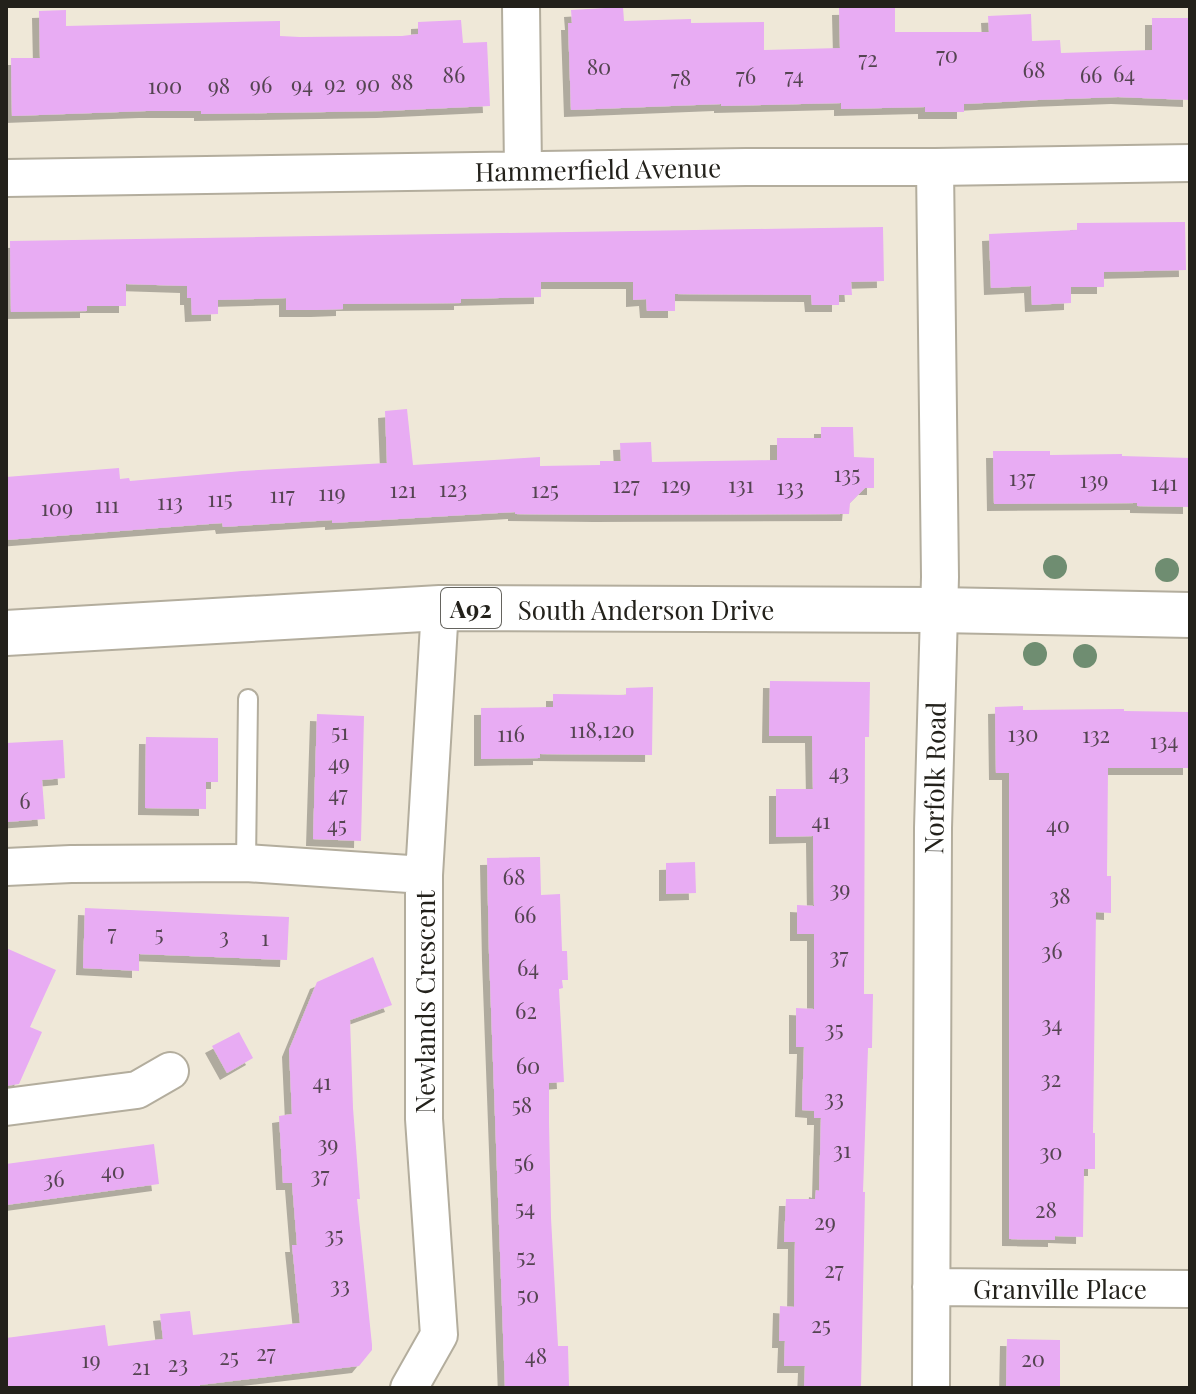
<svg xmlns="http://www.w3.org/2000/svg" width="1196" height="1394" font-family="'Playfair Display',serif">
<defs>
<filter id="shadow"><feDropShadow dx="-7" dy="7" stdDeviation="0" flood-color="#0004"/></filter>
</defs>
<rect width="100%" height="100%" fill="#efe8d8"/>
<path fill="#e8acf3" filter="url(#shadow)" d="M623 7 624 21 691 19V23L764 22V50L840 48 839 8 895 7V32H989L988 16 1031 14 1032 41 1060 40 1061 53 1152 50V18H1190V100L1118 97 1038 100 964 104V112H925V107L841 109V103L721 106V104L571 110 568 23H572L571 10Z
M66 10V26L280 21V36L300 37 402 36 418 34V22L461 20 463 43 487 42 490 106 384 111 201 114V111H146L12 116 11 58H40L39 11Z
M1185 222 1186 270 1104 272V287H1071V303L1032 305 1031 286 991 288 989 234 1077 230V223Z
M883 227 884 281 851 282 852 295H839V305H812L811 295 675 294V311H647L646 299 633 300V282H541V297L461 299V303L343 304V309L318 310H286V298L218 300V314L192 315 191 298H187V286L126 284V306H87V311L11 312 10 241Z
M407 409 413 465 540 457V466L600 465V461H621L620 443 651 442 652 462 777 460V438H821V427H853L854 457 874 458V488H865L850 503 849 514 601 515 515 514V512L332 523V520L223 527 222 523 6 540V477L119 468 120 479 129 478 130 481 242 471 387 463 385 411Z
M993 451H1050V455L1122 454V456L1190 458V507L1137 506V503L994 504Z
M770 681 870 682 869 737H865L864 994H873L872 1048H868L863 1192H865L861 1388H804L805 1366H784L785 1341H779L780 1306 794 1307 795 1242H784L786 1199H815L816 1190 819 1191 821 1118H814V1111L802 1110 804 1047H796V1008L814 1009V934H797V905L814 906 813 836 776 837V789H813L812 736H769Z
M653 687 652 755 540 754V758L481 759V708L553 707V694L626 695V688Z
M1023 706V710L1124 709V711L1190 712V768H1108L1107 876H1111V913L1096 912 1093 1133H1095V1169H1084L1083 1237 1055 1236V1240L1009 1239V773H996L995 707Z
M317 714 364 716 361 841 313 839Z
M146 737 218 738V782H206V809L145 808Z
M63 740 65 778 42 780 45 819 6 822V743Z
M540 857 541 895 560 894 562 951H567L568 980H562L563 988 559 989 564 1082 549 1083V1122L551 1218 558 1346H568L569 1386 505 1388 489 954 487 858Z
M695 862 696 893 666 894V863Z
M85 908 289 917 287 960 139 954V971L83 968Z
M6 948 56 970 30 1027 42 1032 19 1084 6 1086Z
M373 957 392 1005 350 1020 353 1108 360 1199H357L372 1345V1350L359 1366 200 1385V1388H6V1338L105 1325 108 1346 163 1339 160 1314 190 1311 193 1335 300 1323 292 1245H297L292 1183H283L279 1116 292 1114 289 1050 317 982Z
M239 1032 253 1058 227 1073 212 1046Z
M154 1144 159 1184 6 1205V1164Z
M1007 1339 1060 1340V1388H1006Z"/>
<g fill="none" stroke-linecap="round" stroke-linejoin="round">
<g stroke="#b3ad9d" stroke-width="22">
<path id="lane" d="M246 863 248 699"/>
</g>
<g stroke="#b3ad9d" stroke-width="40">
<path id="street" d="M521 6 523 170
M6 178 746 167H935L1190 163
M6 867 71 864 246 863 424 875
M6 1107 137 1090 170 1071
M931 1287 1190 1289
M409 1388 439 1335 424 1119V875L440 608
M931 1388 933 828 940 577 935 167"/>
</g>
<g stroke="#b3ad9d" stroke-width="48">
<path id="primary" d="M6 633 440 608 937 610 1190 615"/>
</g>
<use href="#lane" stroke="#fff" stroke-width="18"/>
<use href="#street" stroke="#fff" stroke-width="36"/>
<use href="#primary" stroke="#fff" stroke-width="44"/>
</g>
<g fill="#6f8d71">
<circle cx="1055" cy="567" r="12"/>
<circle cx="1167" cy="570" r="12"/>
<circle cx="1035" cy="654" r="12"/>
<circle cx="1085" cy="656" r="12"/>
</g>
<g text-anchor="middle" dominant-baseline="central" stroke-width="8" stroke-linejoin="round" paint-order="stroke">
<g font-size="22" fill="#544451">
<text x="947" y="54">70</text>
<text x="868" y="58">72</text>
<text x="599" y="66">80</text>
<text x="1034" y="69">68</text>
<text x="1124" y="73">64</text>
<text x="454" y="74">86</text>
<text x="1091" y="74">66</text>
<text x="746" y="75">76</text>
<text x="794" y="75">74</text>
<text x="681" y="77">78</text>
<text x="402" y="81">88</text>
<text x="335" y="83">92</text>
<text x="368" y="83">90</text>
<text x="261" y="84">96</text>
<text x="302" y="84">94</text>
<text x="165" y="85">100</text>
<text x="219" y="85">98</text>
<text x="847" y="473">135</text>
<text x="1022" y="477">137</text>
<text x="1094" y="479">139</text>
<text x="1164" y="482">141</text>
<text x="626" y="484">127</text>
<text x="676" y="484">129</text>
<text x="741" y="484">131</text>
<text x="790" y="486">133</text>
<text x="453" y="488">123</text>
<text x="403" y="489">121</text>
<text x="545" y="489">125</text>
<text x="332" y="492">119</text>
<text x="282" y="494">117</text>
<text x="220" y="498">115</text>
<text x="170" y="501">113</text>
<text x="107" y="504">111</text>
<text x="57" y="507">109</text>
<text x="602" y="729">118,120</text>
<text x="340" y="731">51</text>
<text x="511" y="733">116</text>
<text x="1023" y="733">130</text>
<text x="1096" y="734">132</text>
<text x="1164" y="740">134</text>
<text x="339" y="762">49</text>
<text x="839" y="771">43</text>
<text x="338" y="793">47</text>
<text x="25" y="800">6</text>
<text x="821" y="820">41</text>
<text x="337" y="824">45</text>
<text x="1058" y="824">40</text>
<text x="514" y="876">68</text>
<text x="840" y="888">39</text>
<text x="1060" y="895">38</text>
<text x="525" y="914">66</text>
<text x="112" y="932">7</text>
<text x="159" y="933">5</text>
<text x="224" y="935">3</text>
<text x="265" y="937">1</text>
<text x="1052" y="950">36</text>
<text x="839" y="955">37</text>
<text x="528" y="967">64</text>
<text x="526" y="1010">62</text>
<text x="1052" y="1023">34</text>
<text x="834" y="1028">35</text>
<text x="528" y="1065">60</text>
<text x="1051" y="1078">32</text>
<text x="322" y="1081">41</text>
<text x="834" y="1097">33</text>
<text x="522" y="1104">58</text>
<text x="328" y="1143">39</text>
<text x="842" y="1149">31</text>
<text x="1051" y="1151">30</text>
<text x="524" y="1162">56</text>
<text x="113" y="1170">40</text>
<text x="320" y="1174">37</text>
<text x="54" y="1178">36</text>
<text x="525" y="1207">54</text>
<text x="1046" y="1209">28</text>
<text x="825" y="1221">29</text>
<text x="334" y="1234">35</text>
<text x="526" y="1256">52</text>
<text x="834" y="1269">27</text>
<text x="340" y="1284">33</text>
<text x="528" y="1294">50</text>
<text x="821" y="1324">25</text>
<text x="266" y="1352">27</text>
<text x="536" y="1355">48</text>
<text x="229" y="1356">25</text>
<text x="1033" y="1358">20</text>
<text x="91" y="1359">19</text>
<text x="178" y="1363">23</text>
<text x="141" y="1366">21</text>
</g>
<rect fill="#fff" stroke="#65645f" stroke-width="2" x="441" y="588" width="60" height="40" rx="6"/>
<g font-size="24" font-weight="bold" fill="#23211b">
<text x="471" y="608">A92</text>
</g>
<g font-size="26" fill="#23211b" stroke="#fff">
<text transform="translate(598 169) rotate(-1)">Hammerfield Avenue</text>
<text x="646" y="609">South Anderson Drive</text>
<text transform="translate(934 778) rotate(-89)">Norfolk Road</text>
<text transform="translate(424 1002) rotate(-90)">Newlands Crescent</text>
<text x="1060" y="1288">Granville Place</text>
</g>
</g>
<rect width="1196" height="1394" fill="none" stroke="#23211b" stroke-width="16"/>
</svg>
